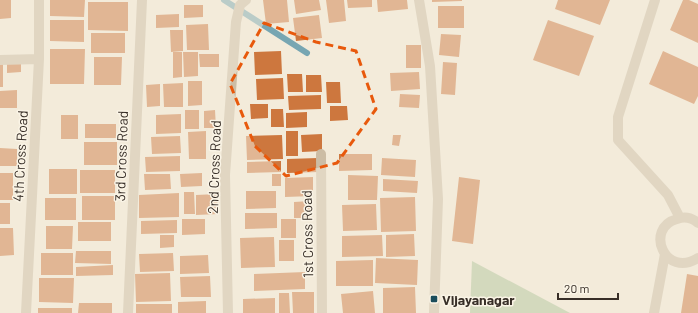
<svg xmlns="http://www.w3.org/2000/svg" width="698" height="313" font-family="Barlow,sans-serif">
<rect width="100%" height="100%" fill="#f3ebda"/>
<path fill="#aec399" d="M472 261 570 313H470Z"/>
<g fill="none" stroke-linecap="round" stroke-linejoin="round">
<path stroke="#77a6b2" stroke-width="6" d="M224 0 307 53"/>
</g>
<path fill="#cd773e" d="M0 0H11V18L0 19Z
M50 0H85L84 17 50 16Z
M263 0H287L289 22 266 24Z
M294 0H319L321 10 296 14Z
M326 0H344L346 21 329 23Z
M347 0H372V7L348 8Z
M377 0H407L408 9 378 12Z
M432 0H462V1L432 2Z
M558 0H610L600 25 555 9Z
M683 0H689L698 4V43L670 30Z
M88 2H128V31L88 30Z
M184 5H203V17L184 18Z
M438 6H464V28H438Z
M179 14V27L156 28V15Z
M319 15 322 38 296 41 293 18Z
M50 20H84V42L50 41Z
M548 20 594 36 579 76 533 60Z
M208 24 209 50H187L186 25Z
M170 30H183V51L171 52Z
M91 33H125V53H91Z
M441 34 461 35 459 57 439 55Z
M406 45H421V68H406Z
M50 49H85L84 84H50Z
M281 51 282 74 255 75 254 52Z
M663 51 698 67V96L694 104 649 84Z
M173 52H182V77L173 78Z
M183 52H198V76L184 77Z
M199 54H219V67H200Z
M94 57H122L121 85H94Z
M7 62H21V72L7 73Z
M443 62 457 63 455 95 441 94Z
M0 63H3V87H0Z
M419 72 420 89 391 91 390 73Z
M287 74H302L303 92H288Z
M306 75H321L322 92H306Z
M283 78 284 99 257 100 256 79Z
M188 81H202V105L188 106Z
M326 82H340L341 103H327Z
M183 83V107H164L163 84Z
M160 84V106L147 107 146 85Z
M17 90V108H0V91Z
M400 94 420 95 419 108 399 107Z
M321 95V109L289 110 288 96Z
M250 104H268V118L251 119Z
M330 106H347L348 120 330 121Z
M271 109H283L284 127H271Z
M185 110H199V129H185Z
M215 110 216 128H204V111Z
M307 112V127L286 128V113Z
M181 114V133L156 134V115Z
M61 115H78V139H61Z
M85 124H116V138H85Z
M206 131V159H189L188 132Z
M286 131H298V156H286Z
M322 134V151L302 152 301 135Z
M282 135 283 159 247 160 246 136Z
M393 135H401L399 146 392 145Z
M180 136 181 153 152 154 151 137Z
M84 142H117V165H84Z
M0 148 17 149V166H0Z
M339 154H372V170L339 171Z
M180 156V171L146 172 145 157Z
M318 158 319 172 287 173V159Z
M382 158 416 160 415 177 381 175Z
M281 161V172L247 173V162Z
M49 169H77V194H49Z
M80 170H115V193H80Z
M0 173H13V200H0Z
M202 173V186L181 187 180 174Z
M144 174H170L171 189 145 190Z
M272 174H281V186H272Z
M348 175 378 176 377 200H348Z
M313 177V196L285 197V178Z
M459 177 480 180 473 244 452 241Z
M383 179 418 181 417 193 383 191Z
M246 191H276V208L246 209Z
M184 192H194L195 214H184Z
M179 193V217L139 218V195Z
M217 194 218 214 196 215V195Z
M82 196H115V220H82Z
M415 197 416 231 381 232 380 198Z
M45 198H76V220H45Z
M310 201V218H294V202Z
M0 203H10V224H0Z
M376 204 377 230 343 231 342 205Z
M245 213H277V228L245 229Z
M182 219H205V234L182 235Z
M281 219H296V238H281Z
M177 220V233L141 234V221Z
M78 222H111V241H78Z
M46 226H73L72 249H46Z
M0 228H13L14 255 0 256Z
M414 234 415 256 386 257V235Z
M160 235H174V247L160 248Z
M382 235 383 256 342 257V236Z
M274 237 275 267 241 268 240 238Z
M279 240H294V261H279Z
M76 251H111V264L75 263Z
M41 253H73V275H41Z
M173 253 174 271 140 272 139 254Z
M208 255 209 273 180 274V256Z
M376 258 418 260 417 285 375 283Z
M373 260V286H336V261Z
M113 265V275L76 276V267Z
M305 272V289L254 291V274Z
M170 273 171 301 136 302 135 274Z
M687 274 698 276V313H681Z
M210 276 211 297H181L180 277Z
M39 278H74L73 303 39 302Z
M415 287 416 313H383V288Z
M373 291 375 313H343L341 294Z
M292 292H314V313H293Z
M279 293H289L290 313H279Z
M275 298V313H243V299Z
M206 301V313H178V302Z
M79 303H112V313H78Z
M136 304H172V313H136Z
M38 308H72V313H38Z"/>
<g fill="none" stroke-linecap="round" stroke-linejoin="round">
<path stroke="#ccbda5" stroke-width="10" d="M419 0 430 66 438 199 434 313
M655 0 618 117V140L668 195 680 218
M0 60 39 59
M321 154 322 313
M698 223C692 218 685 216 677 219 644 228 665 279 698 258
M26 313 39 59V0
M128 313 142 0
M228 313 225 175 236 22 240 5 246 0
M654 313 665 254"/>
</g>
<path d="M0 0H698V313H0ZM264 23 316 42 356 51 376 109 337 163 286 176 255 146 230 84Z" fill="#f3ebda" fill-opacity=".55" fill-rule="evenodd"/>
<path fill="none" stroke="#e8590c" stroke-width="3" stroke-dasharray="8 5" stroke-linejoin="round" d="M264 23 316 42 356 51 376 109 337 163 286 176 255 146 230 84Z"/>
<rect fill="#1a4c5b" stroke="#faf4e6" stroke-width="1.5" x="430" y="295" width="8" height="8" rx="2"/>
<g text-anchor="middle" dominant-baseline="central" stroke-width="3" stroke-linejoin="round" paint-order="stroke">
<g font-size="14" fill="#372e27" stroke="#faf4e6">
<text transform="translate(20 156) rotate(-87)">4th Cross Road</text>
<text transform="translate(121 156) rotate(-88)">3rd Cross Road</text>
<text transform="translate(214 167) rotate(-88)">2nd Cross Road</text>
<text transform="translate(307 234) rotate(-91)">1st Cross Road</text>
</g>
<g font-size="14" font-weight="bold" fill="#372e27" stroke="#faf4e6" text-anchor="start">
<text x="442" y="299">Vijayanagar</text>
</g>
</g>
<path d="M558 293v6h60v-6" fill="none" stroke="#372e27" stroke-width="2"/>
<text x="564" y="293" font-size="12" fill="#372e27" stroke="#faf4e6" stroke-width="3" paint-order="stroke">20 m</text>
</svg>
